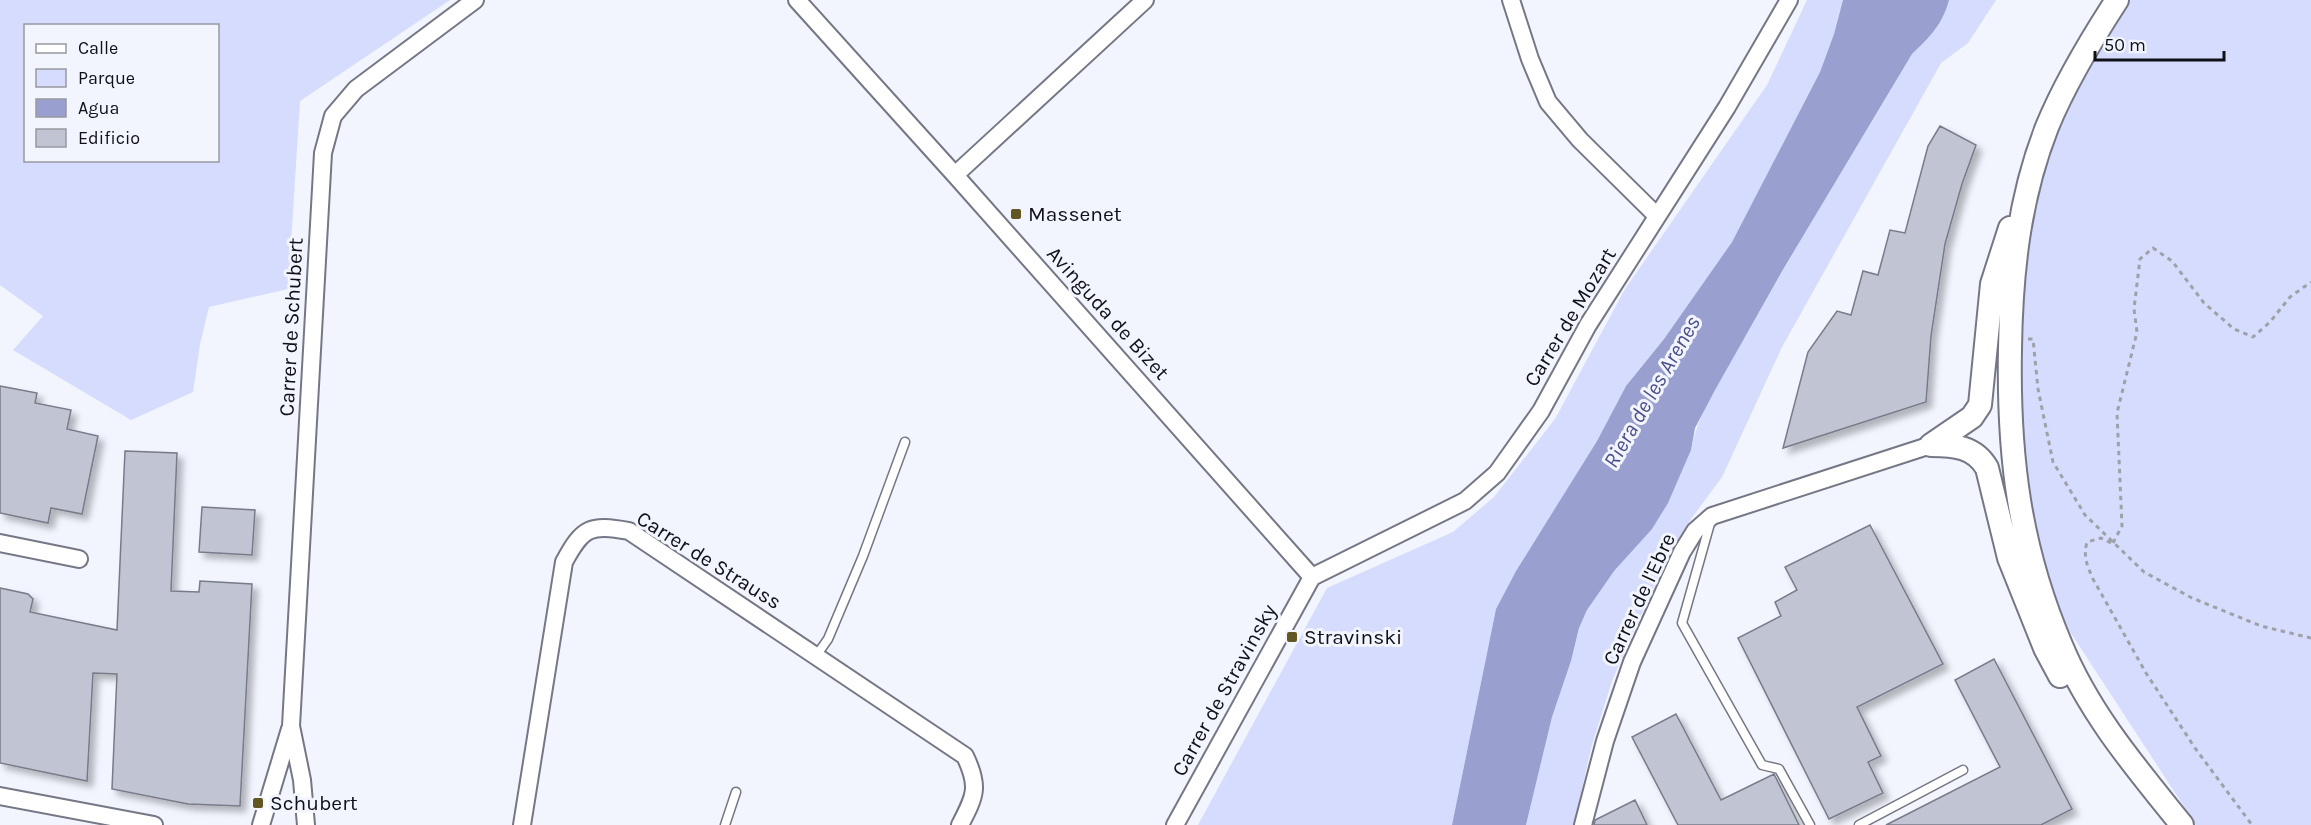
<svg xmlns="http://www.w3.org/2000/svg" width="2311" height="825" font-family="Karla,sans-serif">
<defs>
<filter id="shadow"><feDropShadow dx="5.5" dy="5.5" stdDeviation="3" flood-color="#0004"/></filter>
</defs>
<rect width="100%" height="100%" fill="#f2f4fe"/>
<path fill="#d6dcfe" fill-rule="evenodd" d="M0 0H450L300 101 288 289 209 307 200 344 193 392 131 420 13 350 43 316 0 285ZM26 26H218V160H26Z
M1807 0H1843L1834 34 1820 72 1732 242 1664 339 1626 386 1597 441 1516 571 1496 609 1452 825H1198L1327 588 1453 532 1494 497 1555 419 1625 289 1767 85Z
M1949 0H1996L1968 43 1941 63 1782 347 1722 477 1691 519 1661 570 1612 681 1591 748 1574 825H1526L1552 717 1571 661 1579 628 1587 610 1691 450C1700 404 1730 363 1753 323 1804 232 1859 144 1912 54 1929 38 1943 24 1949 0Z
M2105 0H2311V825H2196L2065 624 2046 573 2030 503 2018 364 2024 263 2036 194 2079 44Z"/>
<path fill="#99a0cf" d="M1843 0H1949C1943 24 1929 38 1912 54L1784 268 1715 390 1695 428 1691 450 1668 503 1652 529 1614 571 1587 610 1579 628 1571 661 1552 717 1526 825H1452L1496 609 1516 571 1597 441 1626 386 1664 339 1732 242 1820 72 1834 34Z"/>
<path fill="#c1c4d3" stroke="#787b89" stroke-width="1.5" filter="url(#shadow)" d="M1940 126 1976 145 1962 184 1945 244 1931 336 1926 402 1783 448 1808 352 1837 311 1851 315 1863 271 1878 275 1890 230 1905 233 1928 146Z
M0 386 37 393 35 403 71 410 67 429 98 436 82 514 51 508 48 523 0 513Z
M125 451 177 453 171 591 199 592 200 581 252 584 240 806 188 804 112 789 117 674 93 673 87 781 0 763V588L28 594 33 599 30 612 117 630Z
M202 507 255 510 252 555 199 552Z
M1870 525 1943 664 1857 707 1881 756 1868 762 1883 793 1829 819 1738 638 1781 616 1775 602 1797 590 1785 567Z
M1994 659 2072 809 2041 825H1886L2000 767 1955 680Z
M1676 714 1721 800 1774 774 1799 825H1678L1632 737Z
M1635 800 1647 825H1594L1595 820Z"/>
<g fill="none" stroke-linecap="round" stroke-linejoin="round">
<g stroke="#757785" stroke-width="11">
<path id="lane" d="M1711 520 1682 623 1762 765 1779 769 1810 825
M816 656 828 639 863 556 905 442
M725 825 736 792
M1859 825 1963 770"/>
</g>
<g stroke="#757785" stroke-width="20">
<path id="street" d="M797 0 955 175 1312 577
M1511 0 1530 59 1548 102 1580 140 1657 216
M955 175 1145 0
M0 543 79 559
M1312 577 1465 501 1497 473 1541 411 1588 325 1727 107 1789 0
M0 796 154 825
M261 825 290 729
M306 825 302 780 291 726 323 153 333 116 356 89 475 0
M522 825 564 562C583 527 590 524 629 531L965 756C980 787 975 796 960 825
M1175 825 1312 577
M1583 825 1605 741 1632 662 1682 552 1695 531 1712 516 1931 445"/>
</g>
<g stroke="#757785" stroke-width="26">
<path id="secondary" d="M2117 0C2091 40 2065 83 2047 127 2019 198 2011 273 2010 349 2008 455 2019 547 2061 645 2089 713 2136 768 2182 825
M1931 445C1955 445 1975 447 1987 468L2009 558 2045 648 2060 676
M1931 445 1972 417 1980 405 1992 284 2010 228"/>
</g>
<path stroke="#9fa1a9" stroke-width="3" stroke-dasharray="4.5 4.5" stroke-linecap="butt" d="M2028 339H2033L2038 389 2053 462 2085 515 2144 572 2192 598 2261 626 2311 638
M2111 543 2101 538 2087 542C2083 557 2087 565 2093 579L2146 673 2195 748 2252 825
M2113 543 2122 526 2117 413 2137 332 2134 309 2140 259 2153 248 2172 261 2204 303 2234 329 2253 337 2270 322 2290 297 2311 282"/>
<use href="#lane" stroke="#fff" stroke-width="8"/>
<use href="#street" stroke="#fff" stroke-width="16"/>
<use href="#secondary" stroke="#fff" stroke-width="22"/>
</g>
<g fill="#625723" stroke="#f2f4fe" stroke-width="2">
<rect x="1010" y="208" width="12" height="12" rx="3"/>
<rect x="1286" y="631" width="12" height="12" rx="3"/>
<rect x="252" y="797" width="12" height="12" rx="3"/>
</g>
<g text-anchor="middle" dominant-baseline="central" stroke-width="6" stroke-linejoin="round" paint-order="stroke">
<g font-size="21" fill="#101116" stroke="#f2f4fe" text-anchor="start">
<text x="1028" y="214">Massenet</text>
<text x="1304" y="637">Stravinski</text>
<text x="270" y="803">Schubert</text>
</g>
<g font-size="21" fill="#101116" stroke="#f2f4fe">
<text transform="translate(1108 313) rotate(48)">Avinguda de Bizet</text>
<text transform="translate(1570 317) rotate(-59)">Carrer de Mozart</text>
<text transform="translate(291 327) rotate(-87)">Carrer de Schubert</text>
<text transform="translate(709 560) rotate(32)">Carrer de Strauss</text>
<text transform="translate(1639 599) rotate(-65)">Carrer de l'Ebre</text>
<text transform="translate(1224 690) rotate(-61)">Carrer de Stravinsky</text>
</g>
<g font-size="22" font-style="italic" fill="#4a4f8c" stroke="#f2f4fe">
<text transform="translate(1652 392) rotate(-60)">Riera de les Arenes</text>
</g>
</g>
<rect x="24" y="24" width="195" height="138" fill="#f2f4fe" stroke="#9899a1" stroke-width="1.5"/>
<rect x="36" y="44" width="30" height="9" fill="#ffffff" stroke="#9899a1" stroke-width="1.5"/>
<text x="78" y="54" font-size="18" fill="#101116">Calle</text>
<rect x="36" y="69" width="30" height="18" fill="#d6dcfe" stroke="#9899a1" stroke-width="1.5"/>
<text x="78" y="84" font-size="18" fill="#101116">Parque</text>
<rect x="36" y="99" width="30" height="18" fill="#99a0cf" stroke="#9899a1" stroke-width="1.5"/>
<text x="78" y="114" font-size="18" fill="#101116">Agua</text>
<rect x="36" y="129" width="30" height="18" fill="#c1c4d3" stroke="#9899a1" stroke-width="1.5"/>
<text x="78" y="144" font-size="18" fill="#101116">Edificio</text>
<path d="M2095 51v9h129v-9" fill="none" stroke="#101116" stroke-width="3"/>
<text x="2104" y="51" font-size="18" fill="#101116" stroke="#f2f4fe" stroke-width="4.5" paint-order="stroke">50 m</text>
</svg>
